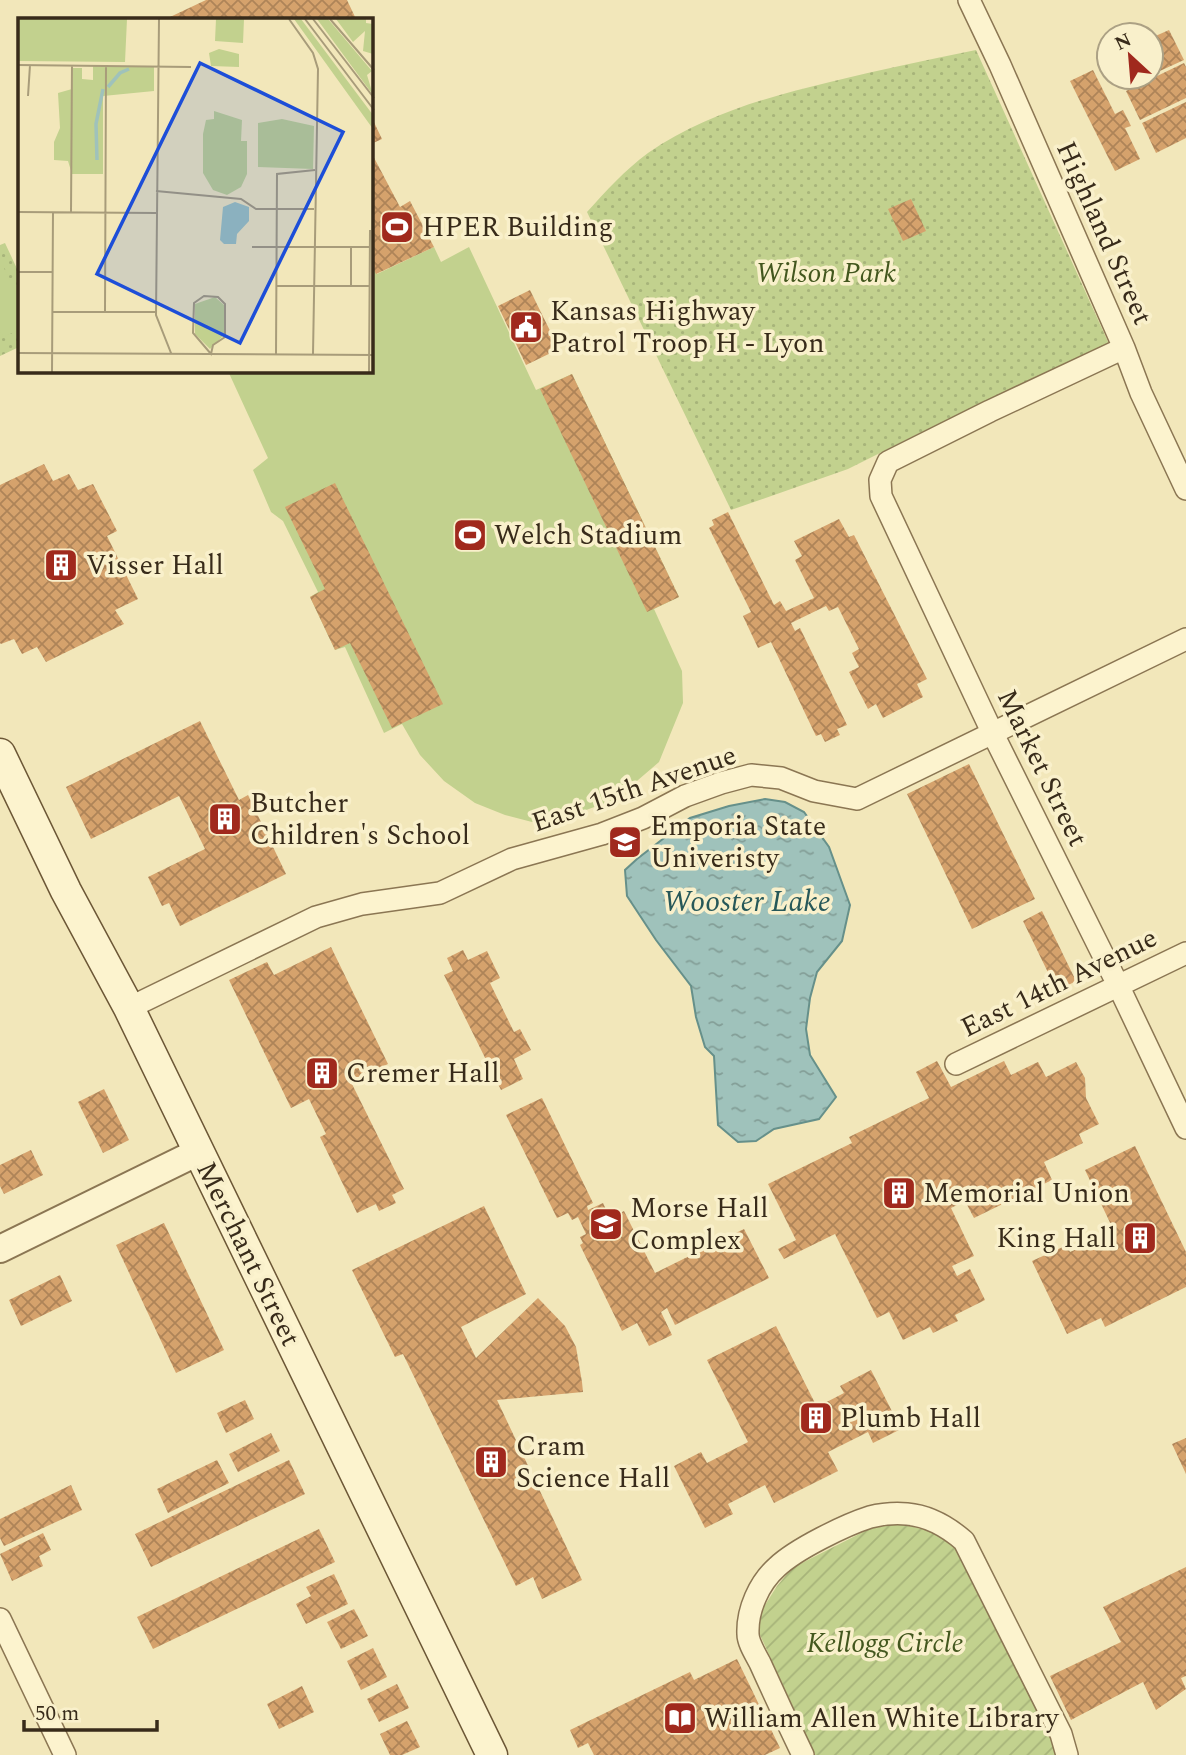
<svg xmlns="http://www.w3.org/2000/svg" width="1186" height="1755" font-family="Spectral,serif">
<defs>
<pattern id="grass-dots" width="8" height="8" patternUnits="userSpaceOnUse" patternTransform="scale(1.75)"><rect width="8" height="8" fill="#c2d18e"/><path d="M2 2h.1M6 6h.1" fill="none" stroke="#a7b47a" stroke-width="1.8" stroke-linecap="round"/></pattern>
<pattern id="garden-furrows" width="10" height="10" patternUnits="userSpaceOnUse" patternTransform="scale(1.75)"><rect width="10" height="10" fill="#c2d18e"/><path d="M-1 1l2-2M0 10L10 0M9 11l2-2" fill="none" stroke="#a7b47a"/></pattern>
<pattern id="water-ripples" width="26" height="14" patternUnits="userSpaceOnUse" patternTransform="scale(1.75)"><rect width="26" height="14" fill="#9fc2bb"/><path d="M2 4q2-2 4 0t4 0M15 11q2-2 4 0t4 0" fill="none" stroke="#839e97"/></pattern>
<pattern id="building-cross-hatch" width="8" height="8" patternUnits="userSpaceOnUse" patternTransform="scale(1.75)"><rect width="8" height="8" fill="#d5a26c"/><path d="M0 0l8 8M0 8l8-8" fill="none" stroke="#ae8458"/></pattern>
</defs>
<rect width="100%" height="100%" fill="#f2e7ba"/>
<path fill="url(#grass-dots)" d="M976 50 1109 344 916 435 848 469 731 510 587 212C606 191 625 170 648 153 703 115 767 97 830 82 879 70 927 60 976 50Z
M5 243 19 273V347L0 356V245Z"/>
<path fill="url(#garden-furrows)" d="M895 1524C923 1528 937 1531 959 1549L1054 1738 1058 1755H815L760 1635V1613L777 1586 792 1568 869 1529Z"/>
<path fill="#c2d18e" d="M434 247 441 262 469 247 536 390 572 374 679 597 654 609 682 671 683 703 659 762 616 799 570 816 532 822 505 815 475 803 444 781 420 755 402 724 384 733 345 647 335 650 310 597 318 592 283 521 271 512 253 470 268 458 228 371H371V264L377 274Z
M3 266 19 300V330L3 337 0 330V267Z"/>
<path fill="url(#water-ripples)" stroke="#66908a" stroke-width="2" d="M765 799 785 802 804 812 829 847 850 905 842 941 817 972 810 998 806 1029 810 1055 836 1097 819 1119 774 1129 756 1141 738 1142 718 1125 714 1056 705 1047 696 1017 691 986 656 940 627 896 625 870 637 859 690 818 729 806Z"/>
<path fill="url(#building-cross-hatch)" d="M206 0H347L356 19H171L170 17Z
M1169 30 1184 60 1151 75V38Z
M1184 63 1186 67V98L1140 120 1126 91Z
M1093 70 1115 114 1123 110 1131 126 1125 128 1140 159 1115 171 1070 81Z
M1119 77H1147L1124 88Z
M1186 102V138L1156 153 1142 123Z
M371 116 382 139 371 144Z
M371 152 400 207 410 201 434 247 376 274 371 264Z
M911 199 926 231 903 241 888 209Z
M530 290 559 349 526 365 498 306Z
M572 374 679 597 647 612 540 389Z
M44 464 53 481 69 474 78 490 93 484 117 531 107 536 138 599 115 610 124 624 46 662 37 647 22 654 14 639 1 644 0 643V485Z
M335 483 443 704 392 728 350 643 335 650 310 597 325 589 285 507Z
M728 512 774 605 780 601 786 611 814 598 795 560 802 556 794 541 839 519 849 537 854 535 927 679 917 684 923 697 883 718 876 704 868 709 849 672 859 667 852 653 859 649 838 607 829 611 826 606 791 623 795 631 800 628 847 725 837 729 840 735 825 742 821 734 816 736 771 642 758 648 743 616 751 612 709 528 714 525 712 520Z
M200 721 239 800 248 795 286 874 180 926 169 903 162 906 148 877 205 849 179 796 91 839 66 787Z
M969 764 1035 899 972 929 907 794Z
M1042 911 1076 981 1057 991 1023 921Z
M331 947 388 1064 351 1082 404 1189 392 1195 396 1203 379 1211 376 1204 357 1213 320 1137 326 1134 309 1099 291 1108 229 980 267 962 274 975Z
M463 950 468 960 487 951 500 978 490 983 514 1032 520 1029 531 1050 514 1059 523 1079 501 1090 444 975 453 971 447 958Z
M937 1061 951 1087 1004 1061 1011 1075 1038 1062 1046 1077 1076 1062 1085 1078 1086 1098 1099 1124 1079 1134 1083 1143 1044 1162 1052 1180 974 1218 965 1201 951 1208 974 1256 952 1266 957 1276 970 1269 985 1300 955 1315 958 1321 933 1333 930 1327 903 1340 889 1312 877 1318 835 1234 784 1259 778 1249 796 1240 768 1184 852 1143 849 1137 929 1098 916 1072Z
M104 1089 129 1140 103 1153 78 1102Z
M542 1098 593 1203 587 1206 588 1210 603 1203 610 1218 624 1211 655 1273 744 1229 769 1278 675 1325 667 1308 661 1312 672 1335 649 1346 637 1323 622 1331 580 1245 583 1243 580 1237 586 1234 578 1217 572 1220 568 1213 557 1218 506 1115Z
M1135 1146 1186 1252V1287L1105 1327 1101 1318 1067 1334 1032 1261 1067 1245 1070 1252 1114 1231 1085 1170Z
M31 1150 43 1175 4 1194 0 1186V1165Z
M484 1206 526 1294 461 1327 476 1358 538 1298 565 1326 576 1347 582 1382 583 1392 497 1400 582 1580 542 1599 533 1577 516 1586 403 1354 395 1357 352 1270Z
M164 1223 224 1350 176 1373 116 1245Z
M60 1275 72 1301 21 1326 9 1300Z
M776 1326 817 1407 844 1393 840 1386 871 1370 901 1429 873 1443 868 1432 828 1452 838 1471 774 1503 765 1485 728 1504 733 1514 705 1528 674 1466 701 1452 707 1463 748 1442 707 1360Z
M245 1400 254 1419 226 1433 217 1413Z
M271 1433 280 1451 238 1472 229 1454Z
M1186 1438V1474L1172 1444Z
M217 1460 229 1483 168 1513 157 1489Z
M289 1460 305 1494 151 1567 135 1534Z
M71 1485 82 1510 4 1546 0 1538V1519Z
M319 1529 335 1562 153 1649 137 1617Z
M43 1533 51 1550 39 1556 43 1566 12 1581 0 1554Z
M1186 1567V1676L1181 1678 1186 1689 1156 1710 1143 1682 1071 1720 1050 1676 1121 1642 1103 1607Z
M334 1574 348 1604 306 1624 296 1604 311 1596 306 1587Z
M354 1609 368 1636 341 1649 327 1622Z
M373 1648 387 1677 361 1690 347 1661Z
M737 1659 780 1748 765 1755H594L588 1743 578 1748 570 1730 690 1672 694 1680Z
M397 1684 409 1708 379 1722 367 1699Z
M302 1686 314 1712 279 1729 267 1704Z
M407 1721 420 1747 402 1755H390L380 1734Z"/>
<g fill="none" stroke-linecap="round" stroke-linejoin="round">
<g stroke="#8b7653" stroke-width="24">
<path id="minor" d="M969 0 1000 65 1124 348 1141 393 1186 489
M1124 348 990 411 888 462 880 480 881 496 993 734 1118 985 1186 1128
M129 1008 316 917 362 904 440 893 512 859 602 834 643 818 685 796 721 783 751 775 781 778 814 791 857 799 1186 639
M956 1064 1186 953
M0 1619 65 1755
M803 1755C788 1724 774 1694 760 1663 756 1655 748 1643 748 1634 747 1610 759 1583 777 1567 796 1549 845 1525 870 1517 882 1514 895 1513 907 1514 929 1516 948 1527 964 1541L1061 1734 1067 1755"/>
</g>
<g stroke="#8b7653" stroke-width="30">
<path id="tertiary" d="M0 1249 198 1152"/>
</g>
<g stroke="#6c5736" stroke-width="33">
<path id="secondary" d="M0 754 66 891 129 1008 492 1755"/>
</g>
<use href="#minor" stroke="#fcf3ce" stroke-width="21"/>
<use href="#tertiary" stroke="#fcf3ce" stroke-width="26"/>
<use href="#secondary" stroke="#fcf3ce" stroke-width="30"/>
</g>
<defs>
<g id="stadium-square" transform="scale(1.75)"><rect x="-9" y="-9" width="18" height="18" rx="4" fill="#a0291d" stroke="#f9f0cb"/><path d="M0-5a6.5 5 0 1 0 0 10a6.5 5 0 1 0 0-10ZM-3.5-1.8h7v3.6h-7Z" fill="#fff"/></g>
<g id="civic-square" transform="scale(1.75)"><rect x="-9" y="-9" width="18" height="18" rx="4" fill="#a0291d" stroke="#f9f0cb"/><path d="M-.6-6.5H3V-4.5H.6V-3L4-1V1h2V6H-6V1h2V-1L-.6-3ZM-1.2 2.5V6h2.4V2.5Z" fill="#fff"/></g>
<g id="building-square" transform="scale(1.75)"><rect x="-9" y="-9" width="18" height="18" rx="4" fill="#a0291d" stroke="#f9f0cb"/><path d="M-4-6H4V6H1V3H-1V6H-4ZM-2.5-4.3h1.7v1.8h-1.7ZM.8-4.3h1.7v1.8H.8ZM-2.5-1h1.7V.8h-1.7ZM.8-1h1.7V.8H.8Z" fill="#fff"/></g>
<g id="university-square" transform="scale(1.75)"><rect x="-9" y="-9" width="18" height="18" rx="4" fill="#a0291d" stroke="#f9f0cb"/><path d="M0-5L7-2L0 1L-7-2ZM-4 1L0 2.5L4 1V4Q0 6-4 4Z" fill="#fff"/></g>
<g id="library-square" transform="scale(1.75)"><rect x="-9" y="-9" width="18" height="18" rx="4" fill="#a0291d" stroke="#f9f0cb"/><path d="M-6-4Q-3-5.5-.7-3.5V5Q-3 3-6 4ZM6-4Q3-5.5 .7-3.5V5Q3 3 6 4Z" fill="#fff"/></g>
</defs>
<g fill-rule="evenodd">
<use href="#stadium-square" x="397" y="227"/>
<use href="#civic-square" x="526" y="327"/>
<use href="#stadium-square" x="470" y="535"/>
<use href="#building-square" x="61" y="565"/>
<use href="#building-square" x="225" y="819"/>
<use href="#university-square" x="625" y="842"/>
<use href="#building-square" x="322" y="1073"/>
<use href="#building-square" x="899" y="1193"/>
<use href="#university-square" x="606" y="1224"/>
<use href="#building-square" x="1140" y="1238"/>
<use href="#building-square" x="816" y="1418"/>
<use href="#building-square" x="491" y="1462"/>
<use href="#library-square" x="680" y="1718"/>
</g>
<g text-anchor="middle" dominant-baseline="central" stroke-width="7" stroke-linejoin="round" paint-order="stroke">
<g font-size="28" fill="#382b1a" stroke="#f9f0cb" text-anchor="start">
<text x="422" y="227">HPER Building</text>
<text x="550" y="311">Kansas Highway<tspan x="550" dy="32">Patrol Troop H - Lyon</tspan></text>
<text x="494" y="535">Welch Stadium</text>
<text x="86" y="565">Visser Hall</text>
<text x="250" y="803">Butcher<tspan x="250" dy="32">Children's School</tspan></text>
<text x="650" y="826">Emporia State<tspan x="650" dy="32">Univeristy</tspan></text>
<text x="346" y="1073">Cremer Hall</text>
<text x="923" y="1193">Memorial Union</text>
<text x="630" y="1208">Morse Hall<tspan x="630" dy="32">Complex</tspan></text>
<text x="1116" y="1238" text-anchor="end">King Hall</text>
<text x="840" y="1418">Plumb Hall</text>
<text x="516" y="1446">Cram<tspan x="516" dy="32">Science Hall</tspan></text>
<text x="704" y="1718">William Allen White Library</text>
</g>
<g font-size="28" fill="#382b1a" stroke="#f9f0cb">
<text transform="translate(1104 233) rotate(66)">Highland Street</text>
<text transform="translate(1042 768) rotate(64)">Market Street</text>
<text transform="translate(634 789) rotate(-19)">East 15th Avenue</text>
<text transform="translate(1059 983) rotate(-26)">East 14th Avenue</text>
<text transform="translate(248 1254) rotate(64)">Merchant Street</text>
</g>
<g font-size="28" font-style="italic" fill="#43571e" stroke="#f9f0cb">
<text x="826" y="273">Wilson Park</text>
<text x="885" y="1643">Kellogg Circle</text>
</g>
<g font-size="30" font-style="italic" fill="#275859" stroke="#f9f0cb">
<text x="747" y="902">Wooster Lake</text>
</g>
</g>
<g transform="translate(18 18)">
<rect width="355" height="355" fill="#f2e7ba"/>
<path d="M276 1H283L355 97V111ZM299 1H310L354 53 349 57 355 77ZM75 48 136 49V73L85 78V156H54L50 143 36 142V124L42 110 40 75 54 71 55 50H64V61L75 62ZM264 101 296 108 295 151 240 149V105Z" fill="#c2d18e"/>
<path d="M197 279 206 287V317L192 331 177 316V286Z" fill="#c2d18e"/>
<path d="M0 1H109L107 44 0 43ZM198 1H226L225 25 197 23ZM318 1H348V5L355 6V36L345 33 347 13 335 24ZM201 31 221 36V49L193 48 191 35ZM196 93 224 102 223 123H229V156L223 169 209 177 195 172 185 155V116L188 102 196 101Z" fill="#c2d18e"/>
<path d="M217 184 231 189V203L219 216 218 226H206L202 222 205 189Z" fill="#9fc2bb"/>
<path fill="none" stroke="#9fc2bb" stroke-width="3.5" d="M90 69 102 55 111 51M79 142 78 106 85 71"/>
<path fill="none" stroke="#a89c7a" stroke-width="2" d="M141 1 138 297 153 335M271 1 295 35 300 51 295 336M287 1 356 92M295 1 356 80M312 1 356 52M0 47 173 49M10 78 12 47M138 173 223 181 238 191H296M0 194 138 195M53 194 54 47M234 229H352M0 254H35M258 268H352M333 268V229M186 278 200 279 207 286V319L195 327 193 336 175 315 176 285ZM34 294H138M87 294 88 48M0 335 356 337M258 336 259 156 297 152M34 355 35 194M351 355 352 212"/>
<path fill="#1d4ed8" fill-opacity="0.15" stroke="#1d4ed8" stroke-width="3.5" d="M182 45 325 114 222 325 79 256Z"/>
<rect width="355" height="355" fill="none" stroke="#382b1a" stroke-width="3.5"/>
</g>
<g transform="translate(1130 56) rotate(334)"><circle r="33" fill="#f9f0cb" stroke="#aca184" stroke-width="2"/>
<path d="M0-5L12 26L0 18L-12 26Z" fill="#a0291d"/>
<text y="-10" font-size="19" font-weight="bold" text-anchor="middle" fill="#382b1a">N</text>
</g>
<path d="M24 1720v10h133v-10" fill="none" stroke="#382b1a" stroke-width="3.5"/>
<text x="35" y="1720" font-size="21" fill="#382b1a" stroke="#f9f0cb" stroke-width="5" paint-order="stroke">50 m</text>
</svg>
